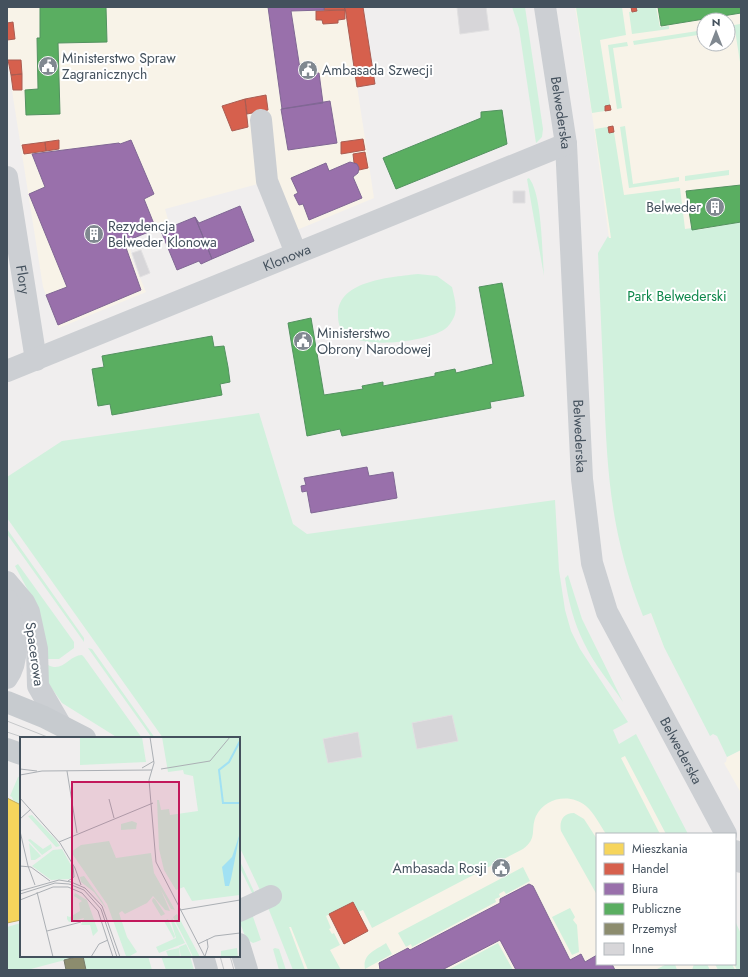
<svg xmlns="http://www.w3.org/2000/svg" width="748" height="977" font-family="Jost,sans-serif">
<rect width="100%" height="100%" fill="#f0eeee"/>
<path fill="#f8f3e8" fill-rule="evenodd" d="M7 7H345L374 198 280 237 258 184 165 209 169 223 129 240 132 259 146 292 59 328 43 287 7 59Z
M575 7H741V649L664 647 640 585 609 238 593 121ZM704 20H728V44H704Z
M741 750V793L724 763 726 762 727 757Z
M625 755 666 834H597V964H734L737 970H305L289 927Z"/>
<path fill="#d1f1dd" d="M512 7H525L543 129 542 137 536 143 519 28Z
M576 7H622L626 35 600 40 611 110 592 113Z
M636 7H656L660 27 669 26V29L632 34 629 12 637 11Z
M740 24V62L735 30 728 31V26Z
M704 30V34L634 45 633 41Z
M627 42 628 46 613 48 622 108 617 109 608 45Z
M613 126 624 195 680 188 685 229 692 228 698 230 741 222V750L727 757 717 736 713 734 710 736 664 647 651 613 643 616C611 537 607 473 604 390 602 344 600 299 598 253L608 236 609 238H611L595 129Z
M625 126 633 184 679 177V181L629 188 620 127Z
M729 170V175L685 181V176Z
M529 178C542 194 542 251 544 276L527 179Z
M418 274 437 276 452 287C454 296 458 308 454 317 452 321 449 326 445 329 426 342 363 350 345 333 339 328 338 322 338 314 338 280 393 277 418 274Z
M259 413 293 524 307 534 555 500 559 570 565 610 571 631 580 649 628 722 613 730 619 744 636 734 688 834H666L625 756 621 758 660 834H606C600 825 594 813 586 806 571 793 545 797 536 816 530 830 538 838 523 849L372 928 363 910 358 912 353 902 326 916 331 928 329 929 332 934 334 933 340 945 330 950 341 970H308L291 927H289L305 970H293L267 905 239 846V738H163L7 518V477L62 441Z
M7 529 84 638V642L7 534Z
M18 564 74 642V648L59 659H46L30 594 15 566Z
M568 575 582 619 623 702C610 683 594 664 584 643 574 623 568 600 565 578Z
M88 648 92 649 155 738H152Z
M82 655 84 657 142 738H118L62 703 48 683V665C63 673 69 655 82 655Z
M21 776V805L13 800 12 797 10 796 18 777Z
M574 813 584 819 597 839V895L561 831C559 821 563 813 574 813Z
M239 859 256 896 254 897 239 866Z
M523 867 530 881 506 894 504 891 499 894 500 897 495 899 496 902 412 947 411 944 406 947 398 933Z
M570 908 575 917 573 920 577 925 579 952 572 955 552 917Z
M251 911 261 940 253 943 246 939 239 920Z
M21 923V956H80L27 970H7V927Z
M736 923 741 934V970H737L734 964Z
M386 943 392 954 365 969C362 954 376 950 386 943Z
M498 943 513 970H448Z
M275 948 279 949 286 970H279L273 949Z
M83 956H148L152 970H86Z
M161 956H190L194 970H166Z
M667 964H675L677 970H655Z
M694 964H707L710 970H692Z
M715 964H732L735 970H718Z"/>
<path fill="#f6d55c" stroke="#c1ad5c" d="M7 798 21 805V920L7 923Z"/>
<path fill="#d6604d" stroke="#aa5c52" d="M324 7H344L345 10H324Z
M345 7H363L375 84 357 87Z
M631 7H636L637 11 632 12Z
M345 10V19L338 20V23L323 24 322 20H316V11Z
M13 22 15 39 7 40V23Z
M8 60H21L22 74 11 75Z
M22 74V90H13L11 75Z
M266 95 268 110 247 114 245 99Z
M245 99 248 127 232 131 222 106Z
M610 105 611 110 605 111V106Z
M613 126 614 132 609 133 608 127Z
M363 139 365 150 341 154V142Z
M59 140V149L46 151 45 142Z
M45 142 46 151 24 154 22 145Z
M365 152 368 168 359 170 357 164 354 163 353 154Z
M353 902 368 931 344 944 329 914Z"/>
<path fill="#9970ab" stroke="#806794" d="M268 7H324V10L291 11 300 69 307 68 308 74 319 73 323 103 282 109Z
M330 101 337 143 288 150 281 109Z
M131 140 154 194 144 199 156 229 124 242 141 290 58 325 46 295 67 287 29 194 45 187 32 154 119 143 120 144Z
M350 162 357 164 359 168 358 173 353 177 362 198 309 220 303 204 299 205 294 195 298 193 291 178 326 163 329 171Z
M240 206 254 241 212 259 195 217 199 223Z
M195 217 212 259 201 264 199 261 177 270 161 231Z
M367 467 369 476 393 472 397 498 311 513 307 491 302 492 301 486 306 485 304 478Z
M529 884 533 886 570 960 581 954 585 962 597 955V964H612L615 970H516L500 940 442 970H380L379 963 408 948 410 950 500 903V899Z"/>
<path fill="#5aae61" stroke="#539260" d="M40 7H106L107 42 58 43 60 114 26 115 25 90 38 89 37 38H40Z
M658 7H741V13L661 26Z
M502 110 507 144 396 189 383 158 481 118V112Z
M741 185V222L692 230 686 191Z
M502 283 524 396 490 402 491 408 342 436 340 429 307 436 288 323 311 318 324 395 363 389 362 386 383 382V386L435 376V373L455 369 456 373 493 364 479 287Z
M212 336 214 347 224 346 228 367 230 382 220 384 222 395 112 415 110 404 98 406 92 369 104 367 102 356Z"/>
<path fill="#8c8c6e" stroke="#767a69" d="M80 956H83L86 970H66L64 960Z"/>
<path fill="#d7d6d9" stroke="#e1e0e1" d="M457 7H486L489 30 460 34Z
M513 191H525V203H513Z
M141 250 150 273 140 277 132 253Z
M452 715 458 741 417 749 412 723Z
M358 732 362 757 328 763 323 739Z"/>
<g fill="none" stroke-linecap="round" stroke-linejoin="round">
<g stroke="#cccfd3" stroke-width="22">
<path id="s1" d="M545 7 566 144 582 479 592 563 607 612 726 834"/>
<path d="M261 120 267 181 296 253"/>
<path id="s2" d="M7 177 36 360"/>
<path id="s3" d="M7 371 566 144"/>
<path d="M7 582 24 602 29 612 37 649 38 686 60 724"/>
<path d="M7 600C13 624 23 656 7 678"/>
<path d="M735 851 741 862"/>
<path d="M239 911 271 896"/>
</g>
<path stroke="#c7cbcf" stroke-width="22" d="M7 702 44 717 85 738
M7 749 21 754
M239 944 247 970
M203 956 207 970"/>
<path stroke="#c6c8ca" stroke-width="1" d="M7 721 50 738
M7 732 25 738
M220 956 224 970
M230 956 234 970"/>
</g>
<defs>
<g id="civic-disc" transform="scale(1)"><circle r="9.5" fill="#808890" stroke="#fff"/><path d="M-.6-6.5H3V-4.5H.6V-3L4-1V1h2V6H-6V1h2V-1L-.6-3ZM-1.2 2.5V6h2.4V2.5Z" fill="#fff"/></g>
<g id="building-disc" transform="scale(1)"><circle r="9.5" fill="#808890" stroke="#fff"/><path d="M-4-6H4V6H1V3H-1V6H-4ZM-2.5-4.3h1.7v1.8h-1.7ZM.8-4.3h1.7v1.8H.8ZM-2.5-1h1.7V.8h-1.7ZM.8-1h1.7V.8H.8Z" fill="#fff"/></g>
</defs>
<g fill-rule="evenodd">
<use href="#civic-disc" x="48" y="66"/>
<use href="#civic-disc" x="308" y="70"/>
<use href="#building-disc" x="715" y="207"/>
<use href="#building-disc" x="94" y="234"/>
<use href="#civic-disc" x="303" y="341"/>
<use href="#civic-disc" x="501" y="868"/>
</g>
<g text-anchor="middle" dominant-baseline="central" stroke-width="4" stroke-linejoin="round" paint-order="stroke">
<g font-size="14" fill="#44515d" stroke="#fff" text-anchor="start">
<text x="62" y="58">Ministerstwo Spraw<tspan x="62" dy="16">Zagranicznych</tspan></text>
<text x="322" y="70">Ambasada Szwecji</text>
<text x="701" y="207" text-anchor="end">Belweder</text>
<text x="108" y="226">Rezydencja<tspan x="108" dy="16">Belweder Klonowa</tspan></text>
<text x="317" y="333">Ministerstwo<tspan x="317" dy="16">Obrony Narodowej</tspan></text>
<text x="487" y="868" text-anchor="end">Ambasada Rosji</text>
</g>
<g font-size="14" fill="#44515d" stroke="#fff">
<text stroke="none"><textPath href="#s1" startOffset="107">Belwederska</textPath></text>
<text stroke="none"><textPath href="#s3" startOffset="302">Klonowa</textPath></text>
<text stroke="none"><textPath href="#s2" startOffset="104">Flory</textPath></text>
<text stroke="none"><textPath href="#s1" startOffset="431">Belwederska</textPath></text>
<text transform="translate(35 654) rotate(82)">Spacerowa</text>
<text stroke="none"><textPath href="#s1" startOffset="767">Belwederska</textPath></text>
</g>
<g font-size="14" fill="#0d874a" stroke="#fff">
<text x="677" y="296">Park Belwederski</text>
</g>
</g>
<g transform="translate(20 737)">
<rect width="220" height="220" fill="#f0eeee"/>
<path d="M60 0H122L126 25 60 28ZM142 0H220V158L172 164 164 150 156 153 144 133 139 112 137 63H139L141 73 149 72 150 78 178 74 173 39 164 37 163 33 148 35ZM12 78 36 103 40 109 36 110 8 79ZM112 84 117 86 116 92 101 93V87ZM10 102 23 112 31 107 32 111 22 118 8 103ZM89 104 96 121 131 116 134 136 155 173 151 172 141 153 150 174 145 173 133 159 127 166 105 177 102 174 99 176 107 200 117 215 110 219H106L87 167 51 115 61 108ZM9 106 21 119 15 123H11ZM42 112 52 130 53 139 49 142 31 143 12 129 33 113ZM64 139 82 164 87 173 74 155 61 145 60 140ZM55 156 67 163 78 194 73 199 70 188H61L64 181 49 185 47 182V179L50 180 60 174 59 166 62 164 54 159ZM133 161 135 162 145 177 141 179 132 164ZM157 177 180 220H173L166 205 153 180ZM152 181 165 206 139 216 136 210 156 201 151 184ZM148 182 155 199 154 202 144 184ZM166 207 172 220H161L159 210ZM159 211 160 220 148 219 146 214ZM217 211 218 220H201V214Z" fill="#d1f1dd"/>
<path d="M220 96 211 142 209 149H205L202 130 212 120Z" fill="#a1e1f3"/>
<path fill="none" stroke="#a1e1f3" stroke-width="2" d="M220 4 209 25 199 33 203 66H220"/>
<path fill="none" stroke="#abafb4" stroke-width="1" d="M130 0 134 26 129 43 136 125 185 220M122 31 134 24M0 32 17 34M141 32 190 24 210 0M47 34 57 96M0 38 22 34 132 33M0 61 40 106 55 131 61 148M89 62 94 81M0 82 11 72M0 94 8 129 15 148M39 105 133 66M0 129 11 130 30 144M48 144 54 140 53 129M0 154 39 143 51 145 65 151 82 169 100 220M17 155 33 220M0 157 35 146 49 147 64 153 81 172 97 220M0 163 33 150H48L62 156 78 174 93 220M160 173 220 163M27 194 61 185M178 207 195 199 220 196M185 219 188 210 187 202M71 220 79 207 88 203"/>
<path fill="#c2185b" fill-opacity="0.15" stroke="#c2185b" stroke-width="2" d="M52 45H159V184H52Z"/>
<rect width="220" height="220" fill="none" stroke="#44515d" stroke-width="2"/>
</g>
<rect width="748" height="977" fill="none" stroke="#44515d" stroke-width="16"/>
<rect x="596" y="833" width="140" height="132" fill="#ffffff" stroke="#b4b9be"/>
<rect x="604" y="843" width="20" height="12" fill="#f6d55c" stroke="#b4b9be"/>
<text x="632" y="853" font-size="12" fill="#44515d">Mieszkania</text>
<rect x="604" y="863" width="20" height="12" fill="#d6604d" stroke="#b4b9be"/>
<text x="632" y="873" font-size="12" fill="#44515d">Handel</text>
<rect x="604" y="883" width="20" height="12" fill="#9970ab" stroke="#b4b9be"/>
<text x="632" y="893" font-size="12" fill="#44515d">Biura</text>
<rect x="604" y="903" width="20" height="12" fill="#5aae61" stroke="#b4b9be"/>
<text x="632" y="913" font-size="12" fill="#44515d">Publiczne</text>
<rect x="604" y="923" width="20" height="12" fill="#8c8c6e" stroke="#b4b9be"/>
<text x="632" y="933" font-size="12" fill="#44515d">Przemysł</text>
<rect x="604" y="943" width="20" height="12" fill="#d7d6d9" stroke="#b4b9be"/>
<text x="632" y="953" font-size="12" fill="#44515d">Inne</text>
<g transform="translate(716 32)"><circle r="19" fill="#ffffff" stroke="#b4b9be"/>
<path d="M0-3L7 15L0 10L-7 15Z" fill="#808890"/>
<text y="-6" font-size="11" font-weight="bold" text-anchor="middle" fill="#44515d">N</text>
</g>
</svg>
